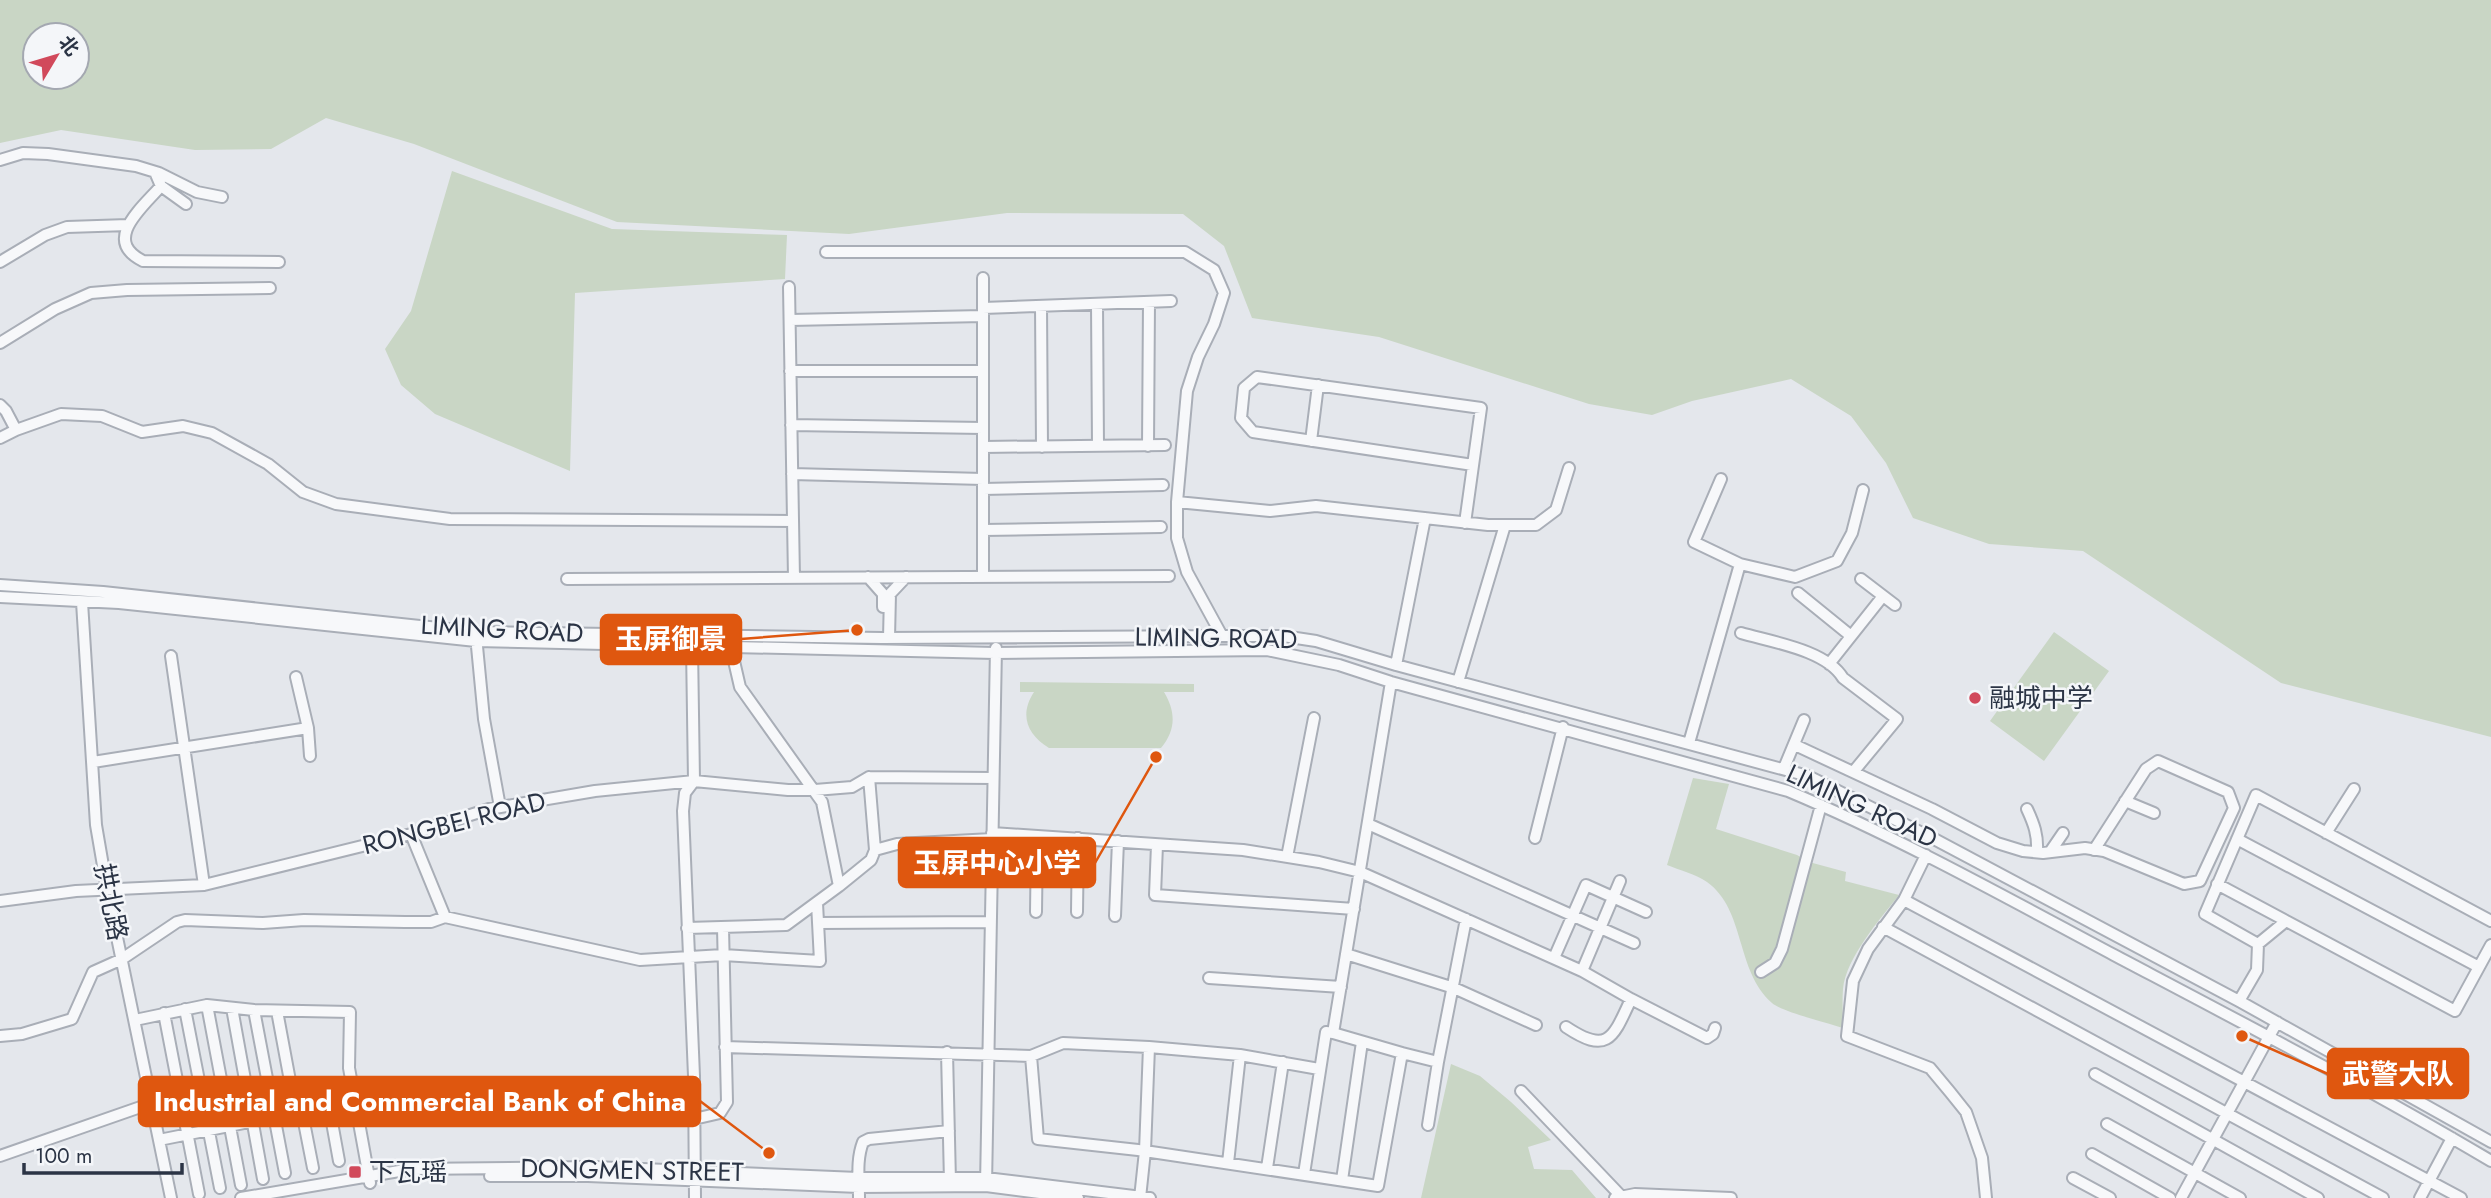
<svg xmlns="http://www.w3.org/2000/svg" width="2491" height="1198" font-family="Jost,'Noto Sans SC',sans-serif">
<rect width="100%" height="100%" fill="#e4e7ec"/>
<path fill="#c9d6c5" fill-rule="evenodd" d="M0 0H2491V737L2281 683 2083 551 1989 544 1913 518 1886 463 1851 416 1791 379 1692 401 1652 415 1589 404 1379 337 1252 318 1224 246 1183 214 1007 213 849 234 617 222 414 144 326 118 271 149 195 150 61 130 0 143ZM35 35H77V77H35Z
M452 171 612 229 787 235 785 279 575 293 570 471 435 414 401 385 385 349 411 311Z
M2054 632 2109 671 2044 761 1990 721Z
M1020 682 1194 684V692H1164C1176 712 1176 730 1161 748H1049C1027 734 1019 715 1034 692H1020Z
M1693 778 1729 784 1716 829 1797 855 1809 862 1846 872 1845 881 1899 895C1880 919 1846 958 1843 989 1842 1002 1843 1015 1843 1028 1828 1023 1782 1012 1772 1003 1735 970 1746 910 1707 882 1696 874 1679 870 1667 865Z
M1451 1064 1480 1076 1511 1102 1551 1140 1528 1147 1534 1169 1572 1170 1596 1198H1421Z"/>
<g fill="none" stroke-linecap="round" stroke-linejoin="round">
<g stroke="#a9aeb7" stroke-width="14">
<path id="minor" d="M0 160 23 153 48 154 136 166 159 173 197 192 222 197
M155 172 161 186C143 207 101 240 143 261L279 262
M161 186 186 204
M826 252H1185L1214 270 1224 293 1214 324 1198 357 1187 391 1177 502V538L1187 572 1222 636
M0 262 45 235 67 227 128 225
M983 278V577
M789 287 794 578
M1097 304 1098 446
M1041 306 1042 447
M983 308 1171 301
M790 320 983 316
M0 343 55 309 91 293 127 290 270 288
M790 371H983
M0 405 6 411 16 430 0 438
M791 425 983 428
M16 430 61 414 102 416 142 432 183 426 212 433 268 464 303 492 336 504 450 519 793 521
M1311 441 1318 385
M1148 446 1149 302
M983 447 1165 445
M792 474 983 479
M1721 479 1694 542 1740 564 1795 577 1837 561 1852 533 1863 490
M983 489 1163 485
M1177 502 1270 511 1316 506 1488 525H1536L1556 510 1569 468
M1465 523 1481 408 1257 377 1244 388 1241 418 1253 432 1473 465
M983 530 1161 527
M868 577 883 594V607
M567 579 1169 576
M1861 579 1895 605
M0 585 103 592 476 632 882 638 1222 636H1283L1316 641 1396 665 1808 776 1936 840 2239 1001 2491 1142
M1798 593 1851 636
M0 597 119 603 476 641 995 653 1267 650 1339 665 1391 682 1788 791C1900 838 2007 898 2114 955 2241 1022 2368 1088 2491 1161
M82 602 96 825 107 889 171 1198
M1741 633C1772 642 1826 650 1843 678L1897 719 1854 771
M476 636 484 719 500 807
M889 638 890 594 906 577
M692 647 694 781 685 793 683 811 694 1076 695 1198
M171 656 204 885
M1829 664 1883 596
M1396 665 1425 518
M296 677 308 728 310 756
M1458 682 1505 525
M1689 743 1740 564
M1795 745 1932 809 1997 843 2023 851 2043 853 2085 848 2104 851 2184 884 2200 881 2234 808 2228 792 2158 761 2146 769 2094 850
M93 762 308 728
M1784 768 1804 720
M869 777 875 850
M2125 801 2154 813
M2027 809C2034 824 2038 835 2037 852
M1368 824 1634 943
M992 833 1243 850 1319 862 1360 872 1582 971 1631 999C1613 1038 1608 1055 1566 1027
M2326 833 2354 789
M411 834 445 917 640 960 723 955 820 961 817 903
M1535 838 1563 727
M2237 839 2479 967
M1157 845 1155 895 1354 909
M2050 852 2063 833
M1926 855 1904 900 1868 949 1853 981 1847 1036 1930 1068 1950 1092 1966 1112 1982 1158 1986 1198
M1287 857 1314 718
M2217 884 2455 1011 2491 945
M839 886 871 860 875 850 897 844 992 839
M1904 900 2461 1198
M0 901 76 891 204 885 411 834 489 809 595 791 694 781 788 790H815L852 787 869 777 993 778
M1036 912 1037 837
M1077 912 1078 838
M1115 916 1118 841
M818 923 991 922
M1883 927 2383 1198
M687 928 786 925 839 886 822 802 740 687 731 648
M2258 944 2286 921
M1346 954 1454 988 1536 1025
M1554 958 1586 885 1646 912
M1582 971 1620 881
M1761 972 1775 963 1782 949 1821 805
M1209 978 1341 987
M1631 999 1707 1038 1713 1034 1715 1028
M2239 1001 2257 970 2258 944 2205 914 2256 795 2491 921
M207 1005 241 1185
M232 1008 263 1179
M185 1009 220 1188
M254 1010 285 1173
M277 1011 296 1113
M164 1013 199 1194
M135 1020 207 1005 254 1010 350 1012 349 1068 370 1183
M0 1036 22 1034 72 1019 93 972 122 959 177 922 185 920 263 923 304 920 405 922H431L445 917
M725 1047 1031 1056 1063 1043 1149 1047 1240 1055 1319 1069
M947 1052 950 1182
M1402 1053 1438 1062 1428 1125
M1031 1056 1038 1139 1138 1150 1378 1186 1402 1053 1333 1033 1391 682
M1438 1062 1466 919
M2095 1074 2318 1198
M1521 1091 1620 1195
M302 1112 313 1168
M694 1119 720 1113 727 1102 723 928
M2107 1124 2240 1198
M159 1140 329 1106 339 1161
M2092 1154 2170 1198
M0 1156 152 1103
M1228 1163 1240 1055
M1267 1168 1283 1062
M1304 1174 1326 1032 1333 1033
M490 1176H588L859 1187 986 1186 1078 1198
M2073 1178 2110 1198
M1342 1180 1362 1042
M986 1185 996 648
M241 1198 411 1169 594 1167 858 1178H986L1150 1198
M859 1198C859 1179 856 1160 863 1142L869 1139 949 1131
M1140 1198 1145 1151 1149 1047
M1615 1198 1635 1194 1731 1198
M2181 1198 2277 1022
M2420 1198 2452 1138"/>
</g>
<use href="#minor" stroke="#f7f8fa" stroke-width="10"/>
</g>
<g fill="#d1495b" stroke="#f4f6f9" stroke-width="2.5">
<circle cx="1975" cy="698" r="7"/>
<rect x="348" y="1165" width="14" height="14" rx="3.5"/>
</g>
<g text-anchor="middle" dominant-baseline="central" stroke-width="5" stroke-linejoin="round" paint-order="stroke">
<g font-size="26" fill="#2b3445" stroke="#f4f6f9">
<text transform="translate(502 629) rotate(3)">LIMING ROAD</text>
<text transform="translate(1216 638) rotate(1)">LIMING ROAD</text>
<text transform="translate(1862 806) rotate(25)">LIMING ROAD</text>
<text transform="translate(454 823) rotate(-14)">RONGBEI ROAD</text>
<text transform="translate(111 902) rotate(79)">拱北路</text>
<text transform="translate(632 1170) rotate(1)">DONGMEN STREET</text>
</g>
<g font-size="26" fill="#2b3445" stroke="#f4f6f9" text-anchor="start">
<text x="1989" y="698">融城中学</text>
<text x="369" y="1172">下瓦瑶</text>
</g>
</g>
<path fill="none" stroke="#df570f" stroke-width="2.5" d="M857 630L741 639M1156 757L1095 863M2242 1036L2328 1074M769 1153L700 1101"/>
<g fill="#df570f" stroke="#f4f6f9" stroke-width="2.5">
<circle cx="857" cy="630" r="7"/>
<circle cx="1156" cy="757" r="7"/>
<circle cx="2242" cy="1036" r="7"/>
<circle cx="769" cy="1153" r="7"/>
</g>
<g fill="#df570f" stroke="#df570f" stroke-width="2.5">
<rect x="601" y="615" width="140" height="49" rx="7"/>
<rect x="899" y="838" width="196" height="49" rx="7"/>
<rect x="2328" y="1049" width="140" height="49" rx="7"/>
<rect x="139" y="1077" width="561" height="49" rx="7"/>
</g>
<g font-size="28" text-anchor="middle" font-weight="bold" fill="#fff">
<text x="671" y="649">玉屏御景</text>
<text x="997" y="873">玉屏中心小学</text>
<text x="2398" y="1084">武警大队</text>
<text x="420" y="1111">Industrial and Commercial Bank of China</text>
</g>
<g transform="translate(56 56) rotate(52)"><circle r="33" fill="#f4f6f9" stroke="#a4a8b1" stroke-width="2"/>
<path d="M0-5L12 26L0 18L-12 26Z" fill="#d1495b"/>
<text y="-10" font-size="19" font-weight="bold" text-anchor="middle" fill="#2b3445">北</text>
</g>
<path d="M24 1163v10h158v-10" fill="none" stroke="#2b3445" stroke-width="3.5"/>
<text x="35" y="1163" font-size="21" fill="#2b3445" stroke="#f4f6f9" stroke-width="5" paint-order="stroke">100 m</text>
</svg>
